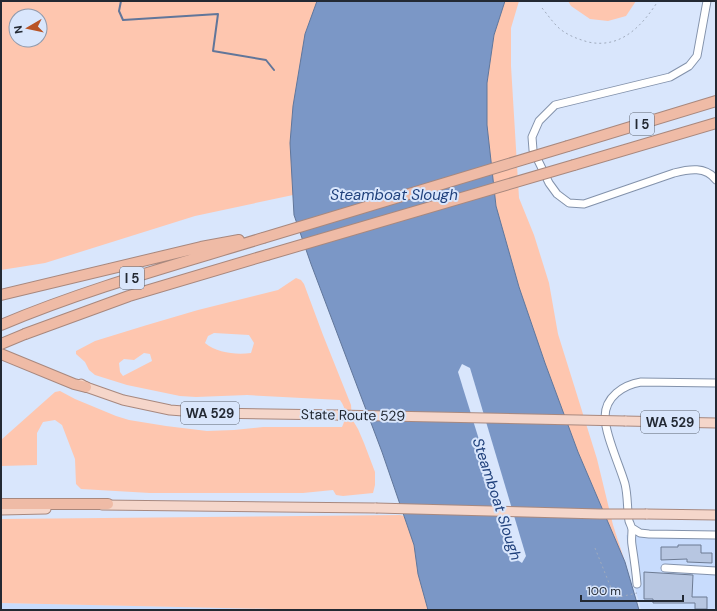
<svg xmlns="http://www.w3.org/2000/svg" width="717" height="611" font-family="'DM Sans',sans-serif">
<rect width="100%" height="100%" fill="#d9e6fc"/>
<path fill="#c8dcfd" d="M626 535 716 539V610H641L635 588Z
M1 603 316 610H1Z"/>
<path fill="#fec6af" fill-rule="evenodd" d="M1 1H317L305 34 293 106 290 143 293 195 195 216 45 263 1 270ZM16 16H40V40H16Z
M505 1H519L511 28V66L519 198 534 235 549 283 558 334 597 459 613 525 625 562 578 452 545 363 519 287 496 206 487 125V83L494 35Z
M568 1H636L626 16 608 21 590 19 571 6Z
M296 278 301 280 304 284 323 335 351 405 352 419 358 429 364 443 375 472V485L373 493 343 496 336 495 333 490 303 493H150L81 489 76 484 75 459 62 425 55 420 43 422 37 433V465L1 466V440L55 392 60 391 75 399 116 416 129 420 166 426 207 431 234 430 263 427H342C347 417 346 408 340 400L247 395 196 397 180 396 127 385 95 375 89 370 85 362 76 354V351L95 341 147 325 198 310 278 290ZM214 333 249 335 254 343 251 353C236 355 217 353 205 343L208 336ZM144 353 150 354 152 361 123 376 120 372 119 363 124 359 134 360Z
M400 515 404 516 414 545 418 574 428 610H316L1 603V519Z"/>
<path fill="#7b97c6" stroke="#61769a" d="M317 1H505L494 35 487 83V125L496 206 519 287 545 363 578 452 625 562 639 610H428L418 574 414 545 382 452 311 264 294 215 290 143 293 106 305 34Z"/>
<path fill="#d9e6fc" d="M462 364 470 368 526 556 522 563 516 559 458 372Z"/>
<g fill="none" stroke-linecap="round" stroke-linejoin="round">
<path stroke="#61769a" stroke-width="2" d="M121 1 119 11 123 20 218 14 213 51 266 60 274 70"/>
</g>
<path fill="#b7c6e1" stroke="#6d7b93" d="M678 545H701V553H712V563L687 562V559L661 560V547H678Z
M644 572 693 575 692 597H707V609H695V603H653V599H644Z"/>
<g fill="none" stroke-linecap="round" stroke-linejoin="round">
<g stroke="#8392ab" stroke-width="9">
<path id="minor" d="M707 1 697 56 689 66 670 77 555 105 539 121 532 137 533 150 549 183 557 194 569 203 584 204 674 173C689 169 706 166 716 180
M632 528 640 533 649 534 716 535
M665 568 716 571
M637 584C636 571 634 558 632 545 631 540 632 535 632 530 632 527 630 524 629 521 627 509 628 496 625 484 620 466 605 435 605 417 605 397 623 385 641 382L716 383"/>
</g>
<g stroke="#a8887e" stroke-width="11">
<path id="major" d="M81 384 86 387 123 400 170 410 209 413 337 415
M625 421 716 423
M102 505 376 508
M1 510 46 509
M646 514 716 515"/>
</g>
<g stroke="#a8887e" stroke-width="12">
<path id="highway" d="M568 146 716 101
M574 165 716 123
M1 295 201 247 239 240
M1 325C86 289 175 265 263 238
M25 334 129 296 267 255
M1 354 74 384 86 387
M1 504H108"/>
</g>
<path stroke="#a0abbd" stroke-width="1" stroke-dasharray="2 3" stroke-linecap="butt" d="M542 8C548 15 553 23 560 29 569 36 578 39 588 42 621 49 642 26 658 1
M595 548 615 598 637 593"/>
<use href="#minor" stroke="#fff" stroke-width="7"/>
<use href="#major" stroke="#f5d6ca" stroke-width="9"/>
<use href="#highway" stroke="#efbba6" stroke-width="10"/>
<g stroke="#a8887e" stroke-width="11" stroke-linecap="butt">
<path id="major-bridge" d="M337 415 625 421
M376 508 600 514H646"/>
</g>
<g stroke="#a8887e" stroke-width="12" stroke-linecap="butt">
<path id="highway-bridge" d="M263 238 568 146
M267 255 574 165
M1 344 25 334"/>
</g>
<use href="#major-bridge" stroke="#f5d6ca" stroke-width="9"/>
<use href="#highway-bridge" stroke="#efbba6" stroke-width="10"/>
</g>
<g text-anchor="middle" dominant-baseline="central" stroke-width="4" stroke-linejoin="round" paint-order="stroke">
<g fill="#d9e6fc" stroke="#5a626f" stroke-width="1">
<rect x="630" y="113" width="24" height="22" rx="3"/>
<rect x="120" y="267" width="24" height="22" rx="3"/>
<rect x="181" y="402" width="58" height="22" rx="3"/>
<rect x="641" y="411" width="58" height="22" rx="3"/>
</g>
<g font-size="13" font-weight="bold" fill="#232933">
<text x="642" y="124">I 5</text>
<text x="132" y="278">I 5</text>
<text x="210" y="413">WA 529</text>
<text x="670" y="422">WA 529</text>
</g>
<g font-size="14" fill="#232933" stroke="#d9e6fc">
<text transform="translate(353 415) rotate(1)">State Route 529</text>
</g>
<g font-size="15" font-style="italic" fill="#20417c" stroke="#d9e6fc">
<text x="394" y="195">Steamboat Slough</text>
<text transform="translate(497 499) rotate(72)">Steamboat Slough</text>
</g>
</g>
<rect width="717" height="611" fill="none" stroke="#232933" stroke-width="4"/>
<g transform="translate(28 28) rotate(261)"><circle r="19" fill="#d9e6fc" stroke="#909aac"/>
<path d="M0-3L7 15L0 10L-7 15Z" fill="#b95325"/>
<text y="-6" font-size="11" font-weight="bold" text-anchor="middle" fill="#232933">N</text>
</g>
<path d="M581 595v6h102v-6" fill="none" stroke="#232933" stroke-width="2"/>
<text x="587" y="595" font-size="12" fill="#232933" stroke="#d9e6fc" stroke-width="3" paint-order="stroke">100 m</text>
</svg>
